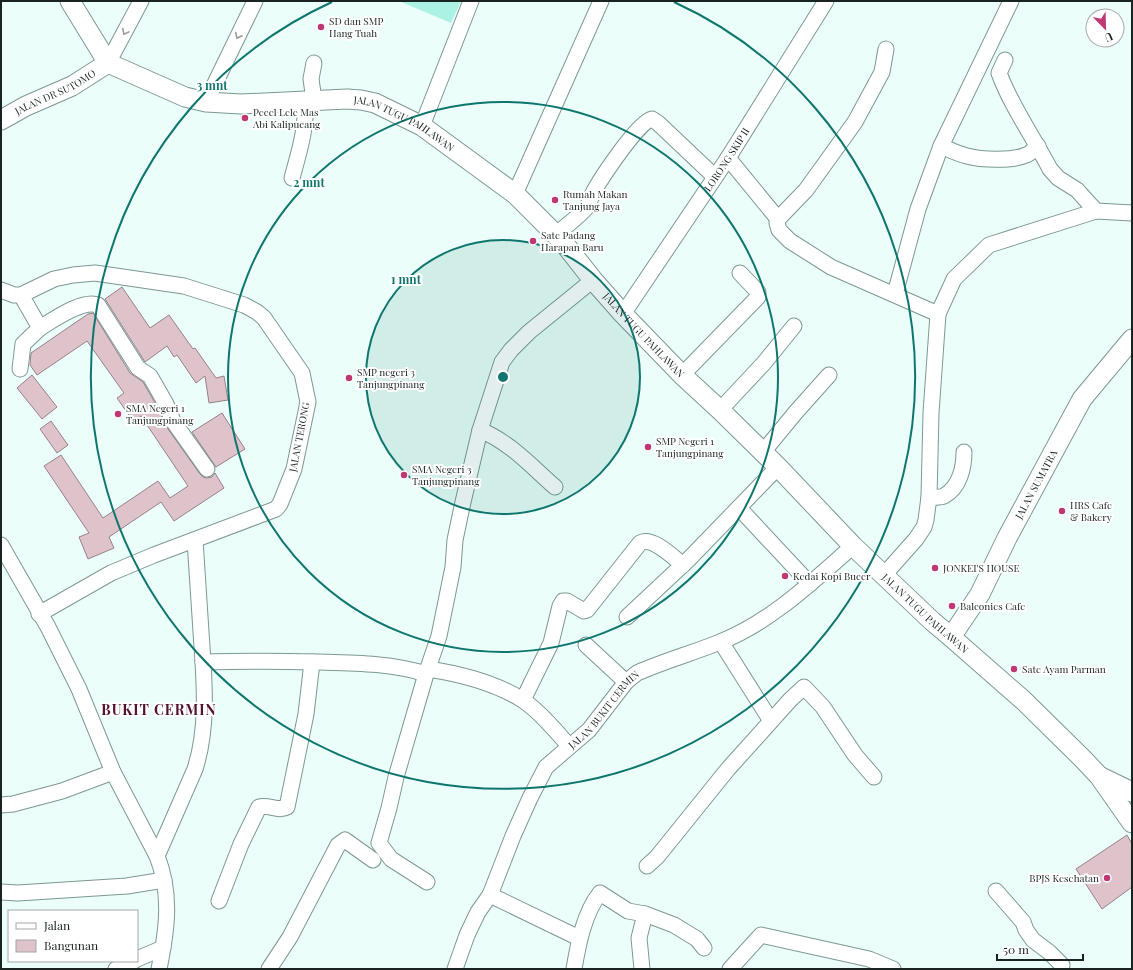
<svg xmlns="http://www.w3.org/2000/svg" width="1133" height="970" font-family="'Playfair Display',serif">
<rect width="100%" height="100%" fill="#ebfefa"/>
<path fill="#abf1e4" d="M399 1H461L451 23Z"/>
<path fill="#dec3cb" stroke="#998087" d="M122 287 150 328 169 315 193 349 195 348 216 378 224 376 228 400 209 403 205 376 196 383 177 355 174 357 167 346 145 362 105 299Z
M93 313 130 373 143 382 158 408 166 426 200 474 203 477 207 478 212 477 215 473 224 488 174 521 161 502 109 537 114 548 88 559 79 537 89 533 44 466 61 455 103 518 158 481 170 498 188 486 141 416 133 421 117 398 124 393 87 341 37 375 30 365 31 353 88 314Z
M32 375 57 407 42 419 17 388Z
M222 413 245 449 216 467 192 432Z
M51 421 68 445 57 453 40 429Z
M1127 835 1132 844V887L1102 909 1076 869Z"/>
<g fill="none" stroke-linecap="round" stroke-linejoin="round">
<g stroke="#7c9893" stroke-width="17">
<g id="minor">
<path d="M886 49 882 72 855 122 806 190 778 219 777 223 779 230 790 241 831 267 938 314"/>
<path d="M1005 60 999 73C1011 106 1034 138 1050 169L1058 178 1077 190 1096 211"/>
<path d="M108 63 141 1"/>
<path d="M314 100 311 79 314 63"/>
<path d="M206 102 255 1"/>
<path d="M422 126 471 1"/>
<path d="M941 146C950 150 958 154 967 156 981 160 1013 161 1026 155 1030 154 1034 149 1038 146"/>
<path d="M728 158 778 219"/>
<path d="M292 178C299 152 307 128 305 100"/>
<path d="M515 194 601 1"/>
<path d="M556 235C564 227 580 216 586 208 590 203 591 196 594 191 602 177 638 122 652 119L658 123 715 177"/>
<path d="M1 290 14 295H21L54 279 73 275 95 273 184 286 244 305 257 312 264 318 302 373 308 402 294 469 280 504 276 509 154 555 111 573 39 614"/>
<path d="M895 294 918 209 941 146 1011 1"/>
<path d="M21 295 40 328C53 320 82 299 98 305L138 368 150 376 166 404 173 421 207 469"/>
<path id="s1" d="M623 314 728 158 826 1"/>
<path d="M20 369 23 344 40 328"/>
<path d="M682 375 758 297V292L740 273"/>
<path d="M720 410 764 363 794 326"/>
<path d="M480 430C510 442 532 467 555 487"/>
<path d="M763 452 796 412 829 375"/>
<path d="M929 497C934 497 940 498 944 496 960 487 964 467 964 452"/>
<path d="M739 508 810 584"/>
<path d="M1 545 48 627 79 689 113 772 157 856C172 894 167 930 159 969"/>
<path d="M884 575 916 539 924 527 926 520 929 497 931 413 938 314 954 279 989 245 1096 211 1132 213"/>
<path d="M627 617 688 560 778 467"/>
<path d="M721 642 771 721"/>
<path d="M586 645 626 682"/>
<path d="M203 662C241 661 279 661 317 662 354 663 391 663 426 674"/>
<path d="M428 669C461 674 493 682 521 699 536 708 558 733 569 746"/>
<path d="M523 700 551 643 560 606 563 601H567L584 611 587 610 640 543C652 536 673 557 683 565"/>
<path d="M1 805 13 804 62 791 113 772"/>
<path d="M157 856 195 769C209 726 204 677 201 632 199 602 197 571 195 540"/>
<path d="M647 866 657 857 682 826 728 769 790 700 804 687 823 707 855 755 874 777"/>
<path d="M427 882 391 859 379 843 389 808 396 777 426 674 439 636 453 567 455 540 463 502 480 430 502 362 511 350 529 332 593 280"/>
<path d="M996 891 1023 922 1026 930 1033 940 1049 952 1062 965"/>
<path d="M1 892 18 893 127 886 164 880"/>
<path d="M490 895 579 938"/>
<path d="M219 901 241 844 259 807C268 804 279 812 287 807L306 714 312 662"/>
<path d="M137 959 163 948"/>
<path d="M116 969 134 961"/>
<path d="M269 969 290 937 338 845 345 840 373 860"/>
<path id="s2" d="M455 969 467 935 478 912 490 895 513 836 530 798 546 767 589 730 626 682 637 673C664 661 693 653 720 642 771 622 813 581 853 546"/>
<path d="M574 969C578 945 584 913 600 893L628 911 645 914 674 925 697 939 704 948"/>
<path d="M642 969 639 938 645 914"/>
<path d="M730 969 761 935 869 959 893 969"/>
</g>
</g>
<g stroke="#7c9893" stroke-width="21">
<g id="major">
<path d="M70 1 108 63"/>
<path id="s3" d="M108 63 185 97 206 102 241 104 347 99 361 100 375 103 422 126 515 194 563 242 593 280 623 314 682 375 720 410 778 467 853 546 932 621 951 637 1023 700 1083 759 1099 776 1132 823"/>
<path id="s4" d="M1 120 26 106 72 86 108 63"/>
<path id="s5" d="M951 637 980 594 1007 538 1082 399 1132 339"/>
<path d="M1101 777 1132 792"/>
</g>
</g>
<use href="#minor" stroke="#fff" stroke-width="15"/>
<use href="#major" stroke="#fff" stroke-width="19"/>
</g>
<defs><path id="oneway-chevron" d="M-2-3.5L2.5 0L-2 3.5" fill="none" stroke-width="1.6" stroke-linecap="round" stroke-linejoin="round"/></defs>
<g stroke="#989c9c">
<use href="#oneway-chevron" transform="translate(125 32) rotate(118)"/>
<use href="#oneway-chevron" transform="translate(238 36) rotate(116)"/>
</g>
<circle cx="503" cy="377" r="137" fill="#0f766e" fill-opacity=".12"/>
<g fill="none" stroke="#0f766e" stroke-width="2">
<circle cx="503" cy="377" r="137"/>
<circle cx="503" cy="377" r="275"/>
<path d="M674 2A412 412 0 1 1 332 2"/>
</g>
<g fill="#c03873" stroke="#fff" stroke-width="1.5">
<circle cx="321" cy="27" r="4"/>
<circle cx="245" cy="118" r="4"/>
<circle cx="555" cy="200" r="4"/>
<circle cx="533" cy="241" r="4"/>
<circle cx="349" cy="378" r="4"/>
<circle cx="118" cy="414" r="4"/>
<circle cx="648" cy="447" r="4"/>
<circle cx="404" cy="475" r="4"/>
<circle cx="1062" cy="511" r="4"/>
<circle cx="935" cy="568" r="4"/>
<circle cx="785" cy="576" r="4"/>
<circle cx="952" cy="606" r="4"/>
<circle cx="1014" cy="669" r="4"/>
<circle cx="1107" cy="878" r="4"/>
</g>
<g text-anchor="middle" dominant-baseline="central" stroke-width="4" stroke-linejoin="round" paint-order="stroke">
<g font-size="10" fill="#192422" stroke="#fff" text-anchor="start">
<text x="329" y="21">SD dan SMP<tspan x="329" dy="12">Hang Tuah</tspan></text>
<text x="253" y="112">Pecel Lele Mas<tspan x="253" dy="12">Abi Kalipucang</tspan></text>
<text x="563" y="194">Rumah Makan<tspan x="563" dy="12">Tanjung Jaya</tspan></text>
<text x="541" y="235">Sate Padang<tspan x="541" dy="12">Harapan Baru</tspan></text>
<text x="357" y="372">SMP negeri 3<tspan x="357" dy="12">Tanjungpinang</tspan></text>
<text x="126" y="408">SMA Negeri 1<tspan x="126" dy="12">Tanjungpinang</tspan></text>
<text x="656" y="441">SMP Negeri 1<tspan x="656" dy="12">Tanjungpinang</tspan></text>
<text x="412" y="469">SMA Negeri 3<tspan x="412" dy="12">Tanjungpinang</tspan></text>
<text x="1070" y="505">HRS Cafe<tspan x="1070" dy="12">&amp; Bakery</tspan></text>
<text x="943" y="568">JONKEI'S HOUSE</text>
<text x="793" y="576">Kedai Kopi Bucer</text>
<text x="960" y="606">Balconies Cafe</text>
<text x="1022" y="669">Sate Ayam Parman</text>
<text x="1099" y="878" text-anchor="end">BPJS Kesehatan</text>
</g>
<g font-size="10" fill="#192422" stroke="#fff">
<text stroke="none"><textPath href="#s4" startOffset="61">JALAN DR SUTOMO</textPath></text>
<text stroke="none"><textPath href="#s3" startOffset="310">JALAN TUGU PAHLAWAN</textPath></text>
<text stroke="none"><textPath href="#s1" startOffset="186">LORONG SKIP II</textPath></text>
<text stroke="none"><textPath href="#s3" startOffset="634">JALAN TUGU PAHLAWAN</textPath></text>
<text transform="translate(299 437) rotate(-79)">JALAN TERONG</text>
<text stroke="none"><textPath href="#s5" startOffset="175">JALAN SUMATRA</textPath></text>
<text stroke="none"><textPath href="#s3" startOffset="1030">JALAN TUGU PAHLAWAN</textPath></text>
<text stroke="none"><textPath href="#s2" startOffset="304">JALAN BUKIT CERMIN</textPath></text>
</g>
<g font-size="14" font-weight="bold" letter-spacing="1" fill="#53122f" stroke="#fff">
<text x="159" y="709">BUKIT CERMIN</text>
</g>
</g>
<circle cx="503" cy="377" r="6" fill="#0f766e" stroke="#fff" stroke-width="2"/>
<g font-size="12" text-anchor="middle" font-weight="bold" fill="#0f766e" stroke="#fff" stroke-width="4" stroke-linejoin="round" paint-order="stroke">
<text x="212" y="90">3 mnt</text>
<text x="309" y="187">2 mnt</text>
<text x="406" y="284">1 mnt</text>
</g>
<rect width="1133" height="970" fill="none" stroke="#192422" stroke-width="4"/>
<rect x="8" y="910" width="130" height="52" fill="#ffffff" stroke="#a3a7a7"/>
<rect x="16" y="923" width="20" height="6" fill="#ffffff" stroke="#a3a7a7"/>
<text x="44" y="930" font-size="12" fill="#192422">Jalan</text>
<rect x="16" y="940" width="20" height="12" fill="#dec3cb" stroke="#a3a7a7"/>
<text x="44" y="950" font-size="12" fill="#192422">Bangunan</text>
<g transform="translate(1105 28) rotate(157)"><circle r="19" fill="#ffffff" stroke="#a3a7a7"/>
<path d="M0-3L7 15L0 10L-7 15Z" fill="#c03873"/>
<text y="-6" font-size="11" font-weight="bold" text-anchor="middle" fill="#192422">U</text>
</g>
<path d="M997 954v6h86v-6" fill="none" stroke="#192422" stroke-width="2"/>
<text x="1003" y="954" font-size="12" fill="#192422" stroke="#ffffff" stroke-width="3" paint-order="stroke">50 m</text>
</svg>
